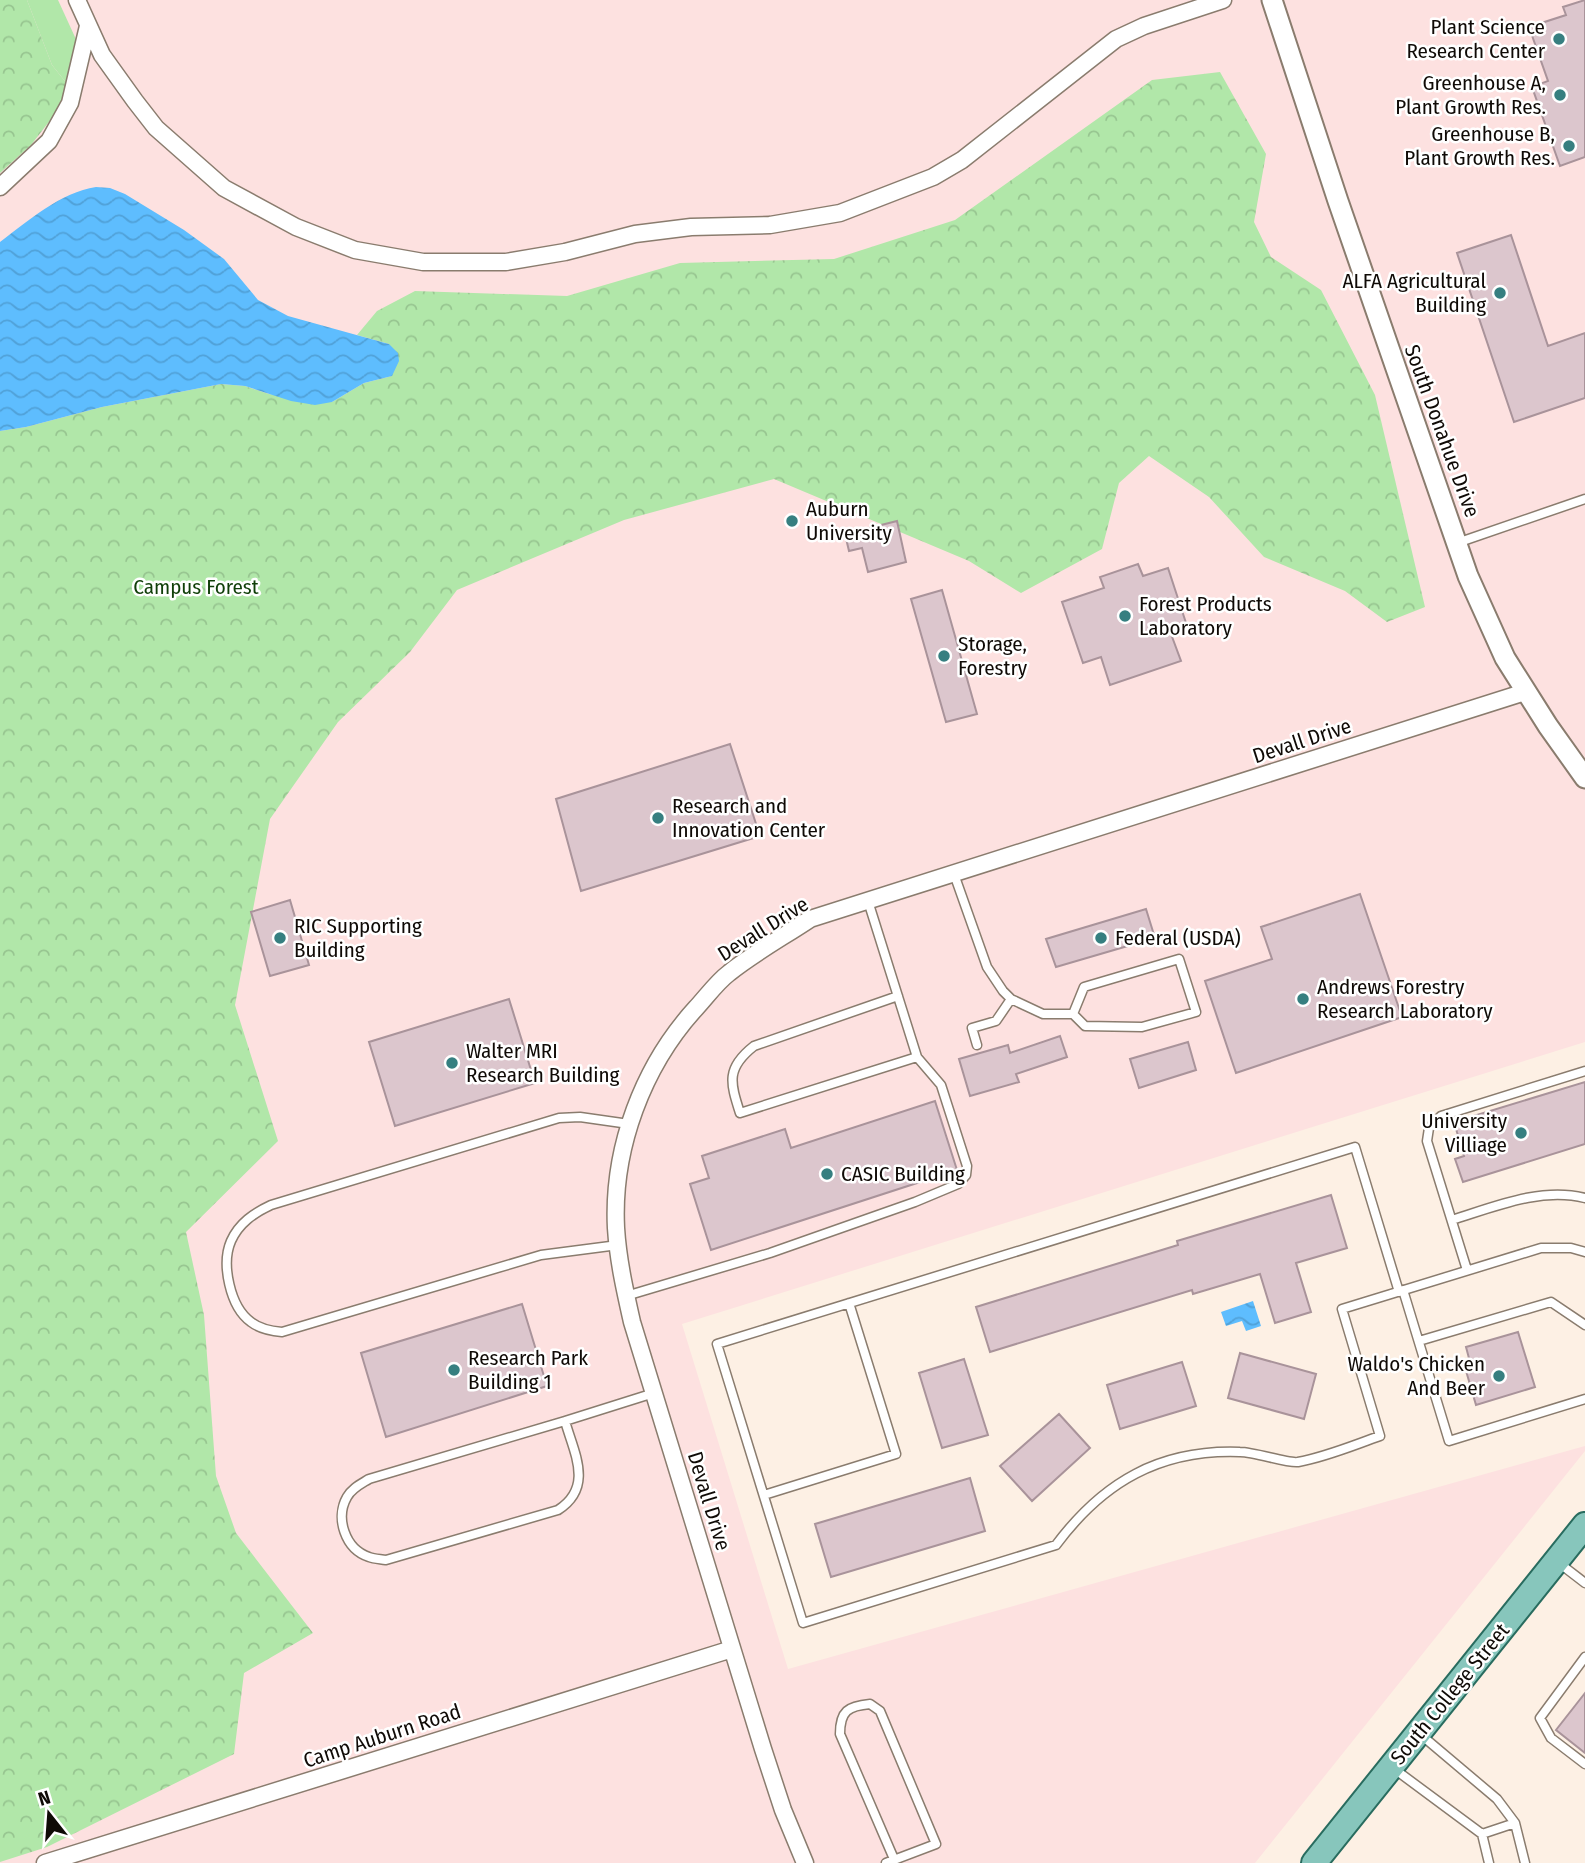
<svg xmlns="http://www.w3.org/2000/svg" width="1585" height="1863" font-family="'Fira Sans Condensed',sans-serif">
<defs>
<pattern id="forest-crowns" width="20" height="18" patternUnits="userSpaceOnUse" patternTransform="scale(1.75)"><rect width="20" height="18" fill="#b1e7a9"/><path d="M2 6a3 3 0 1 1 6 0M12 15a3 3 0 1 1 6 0" fill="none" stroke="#97c590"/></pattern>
<pattern id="water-waves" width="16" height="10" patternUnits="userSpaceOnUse" patternTransform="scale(1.75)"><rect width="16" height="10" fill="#5ebdfe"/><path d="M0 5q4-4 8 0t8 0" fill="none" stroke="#50a1d8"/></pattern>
</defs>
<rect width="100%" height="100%" fill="#fdf0e4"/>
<path fill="#fde1e0" d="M0 0H1585V1042L682 1324 788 1669 1585 1446V1451L1255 1863H0Z"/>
<path fill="#b1e7a9" d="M27 0H58L80 48 68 85 52 65Z"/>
<path fill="url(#forest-crowns)" d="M0 0H27L52 65 68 85 62 105 31 145 0 173Z
M1220 72 1266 154 1254 222 1271 257 1321 290 1375 395 1425 607 1387 622 1345 591 1264 557 1209 497 1149 456 1119 483 1102 549 1021 593 969 561 774 479 624 520 457 590 410 652 338 722 270 819 235 1005 278 1141 186 1232 204 1315 216 1476 236 1533 313 1633 244 1673 234 1754 47 1847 0 1862V431L26 427 102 407 221 384 245 386 269 394 332 402 364 383 392 376 389 344 357 335 377 311 415 291 567 296 680 263 834 259 955 220 1152 80Z"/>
<path fill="url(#water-waves)" d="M96 187 110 188 125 194 184 230 224 259 258 300 288 316 389 344 398 353 399 361 392 376 364 383 332 402 315 405 291 401 245 386 221 384 102 407 26 427 0 431V242C28 221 61 192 96 187Z
M1253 1301 1261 1326 1246 1331 1242 1321 1226 1326 1221 1312Z"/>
<path fill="#dcc6cd" stroke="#a9939a" stroke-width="2" d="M1585 0V157L1560 166 1532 87 1548 81 1529 27 1566 15 1563 7Z
M1511 235 1548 346 1585 333V398L1514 422 1457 253Z
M897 521 906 562 868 572 862 548 849 551 845 534Z
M1138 564 1143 576 1168 568 1188 629 1171 634 1181 661 1110 685 1101 657 1083 663 1062 602 1104 588 1100 577Z
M942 590 977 714 946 722 911 599Z
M730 744 760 836 581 891 556 799Z
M1360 894 1402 1017 1236 1073 1205 981 1272 959 1261 927Z
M290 900 309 965 270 976 251 912Z
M1146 909 1155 938 1056 967 1046 939Z
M509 999 535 1083 395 1126 369 1042Z
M1060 1036 1067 1057 1016 1074 1019 1082 970 1096 959 1059 1008 1045 1010 1053Z
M1188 1042 1196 1070 1139 1088 1130 1059Z
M1585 1082V1144L1463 1182 1455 1159 1464 1156 1454 1122Z
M935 1101 957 1170 711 1250 690 1184 709 1178 702 1156 785 1129 791 1148Z
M1331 1195 1347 1248 1296 1263 1311 1312 1275 1323 1260 1274 1193 1294 1192 1290 990 1352 976 1307 1178 1245 1177 1241Z
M522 1304 547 1386 386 1437 361 1353Z
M1518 1332 1535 1387 1476 1405 1464 1364 1470 1362 1466 1347Z
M1240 1353 1316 1374 1304 1419 1228 1398Z
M964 1359 988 1435 942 1448 919 1373Z
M1182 1362 1196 1406 1120 1429 1107 1385Z
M1059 1414 1090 1448 1032 1501 1000 1466Z
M970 1478 985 1531 831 1577 815 1524Z
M1585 1693V1753L1556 1730Z"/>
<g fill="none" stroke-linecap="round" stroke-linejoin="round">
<g stroke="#8a7c6e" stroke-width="11">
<path id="service" d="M1457 543 1585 499
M954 874 987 967 1003 991 1011 999 1043 1014H1073L1085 1026 1142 1027 1196 1012 1179 959 1084 987 1073 1014
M898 996 754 1046C726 1068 730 1082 740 1113L917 1057
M977 1045 972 1028 996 1021 1011 999
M1452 1220C1494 1207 1540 1187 1585 1198
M618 1245 541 1255 282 1332C271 1331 260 1329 251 1322 230 1307 221 1264 231 1241 239 1223 254 1213 271 1205L559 1118 580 1117 629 1124
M1467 1270 1427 1141 1429 1128 1441 1116 1585 1071
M1403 1290 1449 1441 1585 1399
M1399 1292 1355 1147 717 1344 803 1623 1056 1545C1103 1482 1160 1449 1240 1452 1255 1452 1289 1464 1298 1462 1326 1457 1354 1445 1380 1436L1342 1309 1541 1248H1571L1585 1252
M626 1296 770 1253 915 1202 958 1184 966 1175 967 1166 941 1085 917 1057 868 901
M1419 1341 1551 1302 1585 1325
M565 1421 369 1479C361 1484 352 1488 347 1497 335 1518 345 1549 369 1557 374 1559 380 1559 386 1560L558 1510C594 1487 574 1453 565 1421L654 1393
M764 1495 896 1454 849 1303
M1559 1563 1585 1583
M1585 1657 1540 1718 1551 1738 1585 1764
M1420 1734 1497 1799 1515 1823 1525 1863
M1393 1768 1482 1834 1489 1863
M1482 1834 1515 1823
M886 1863 936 1844 880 1711 870 1704C848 1706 840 1711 840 1734L894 1859"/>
</g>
<g stroke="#8a7c6e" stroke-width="19">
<path id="minor" d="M77 0 102 55 135 101 156 128 224 188 296 227 355 250 423 262H506L565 252 635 234 691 227 770 225 840 213 933 177 962 160 1116 39 1144 26 1223 0
M0 187 49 141 70 103 88 26
M45 1863 732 1649
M805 1863 783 1810 763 1749 632 1322C625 1291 618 1260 616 1228 612 1148 643 1066 696 1008 707 996 717 982 729 973 754 953 783 937 810 919L1525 692"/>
</g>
<g stroke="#8a7c6e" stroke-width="23">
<path id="tertiary" d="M1272 0 1338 201 1468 576 1505 658 1548 726 1585 778"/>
</g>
<g stroke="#296c5f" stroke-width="28">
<path id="primary" d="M1314 1863 1585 1525"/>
</g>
<use href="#service" stroke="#fff" stroke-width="8"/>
<use href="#minor" stroke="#fff" stroke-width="16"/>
<use href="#tertiary" stroke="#fff" stroke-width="19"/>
<use href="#primary" stroke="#87c6bc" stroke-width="24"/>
</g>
<g fill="#367f80" stroke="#fff" stroke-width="2.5">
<circle cx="1559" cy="39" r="7"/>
<circle cx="1560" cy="95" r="7"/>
<circle cx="1569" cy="146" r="7"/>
<circle cx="1500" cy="293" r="7"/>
<circle cx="792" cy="521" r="7"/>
<circle cx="1125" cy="616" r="7"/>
<circle cx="944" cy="656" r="7"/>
<circle cx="658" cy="818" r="7"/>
<circle cx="280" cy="938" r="7"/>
<circle cx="1101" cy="938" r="7"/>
<circle cx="1303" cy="999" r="7"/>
<circle cx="452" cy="1063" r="7"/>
<circle cx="1521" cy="1133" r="7"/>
<circle cx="827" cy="1174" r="7"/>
<circle cx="454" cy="1370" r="7"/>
<circle cx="1499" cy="1376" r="7"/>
</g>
<g text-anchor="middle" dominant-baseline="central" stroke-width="5" stroke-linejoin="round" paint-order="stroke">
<g font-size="21" fill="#0f0a06" stroke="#fff" text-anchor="start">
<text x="1545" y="27" text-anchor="end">Plant Science<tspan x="1545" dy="24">Research Center</tspan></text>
<text x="1546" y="83" text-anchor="end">Greenhouse A,<tspan x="1546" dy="24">Plant Growth Res.</tspan></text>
<text x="1555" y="134" text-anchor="end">Greenhouse B,<tspan x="1555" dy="24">Plant Growth Res.</tspan></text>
<text x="1486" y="281" text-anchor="end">ALFA Agricultural<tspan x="1486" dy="24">Building</tspan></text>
<text x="806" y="509">Auburn<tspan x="806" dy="24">University</tspan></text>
<text x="1139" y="604">Forest Products<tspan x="1139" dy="24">Laboratory</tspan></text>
<text x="958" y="644">Storage,<tspan x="958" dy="24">Forestry</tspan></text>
<text x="672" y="806">Research and<tspan x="672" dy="24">Innovation Center</tspan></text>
<text x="294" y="926">RIC Supporting<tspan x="294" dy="24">Building</tspan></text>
<text x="1115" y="938">Federal (USDA)</text>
<text x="1317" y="987">Andrews Forestry<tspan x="1317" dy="24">Research Laboratory</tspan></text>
<text x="466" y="1051">Walter MRI<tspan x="466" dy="24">Research Building</tspan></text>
<text x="1507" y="1121" text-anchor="end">University<tspan x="1507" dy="24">Villiage</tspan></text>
<text x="841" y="1174">CASIC Building</text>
<text x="468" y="1358">Research Park<tspan x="468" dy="24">Building 1</tspan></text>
<text x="1485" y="1364" text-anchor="end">Waldo's Chicken<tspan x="1485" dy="24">And Beer</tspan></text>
</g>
<g font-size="21" fill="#0f0a06" stroke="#fff">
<text transform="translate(1442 431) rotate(70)">South Donahue Drive</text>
<text transform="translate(1302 741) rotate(-18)">Devall Drive</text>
<text transform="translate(763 929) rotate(-32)">Devall Drive</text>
<text transform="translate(709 1501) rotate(73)">Devall Drive</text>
<text transform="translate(1450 1694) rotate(-51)">South College Street</text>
<text transform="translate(382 1736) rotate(-18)">Camp Auburn Road</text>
</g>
<g font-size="21" fill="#103f09" stroke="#fff">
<text x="196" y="587">Campus Forest</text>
</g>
</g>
<g transform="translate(49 1814) rotate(343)" stroke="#ffffff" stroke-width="5" paint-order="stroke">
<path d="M0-5L12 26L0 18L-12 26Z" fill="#0f0a06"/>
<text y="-10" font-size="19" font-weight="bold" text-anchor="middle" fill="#0f0a06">N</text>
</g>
</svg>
